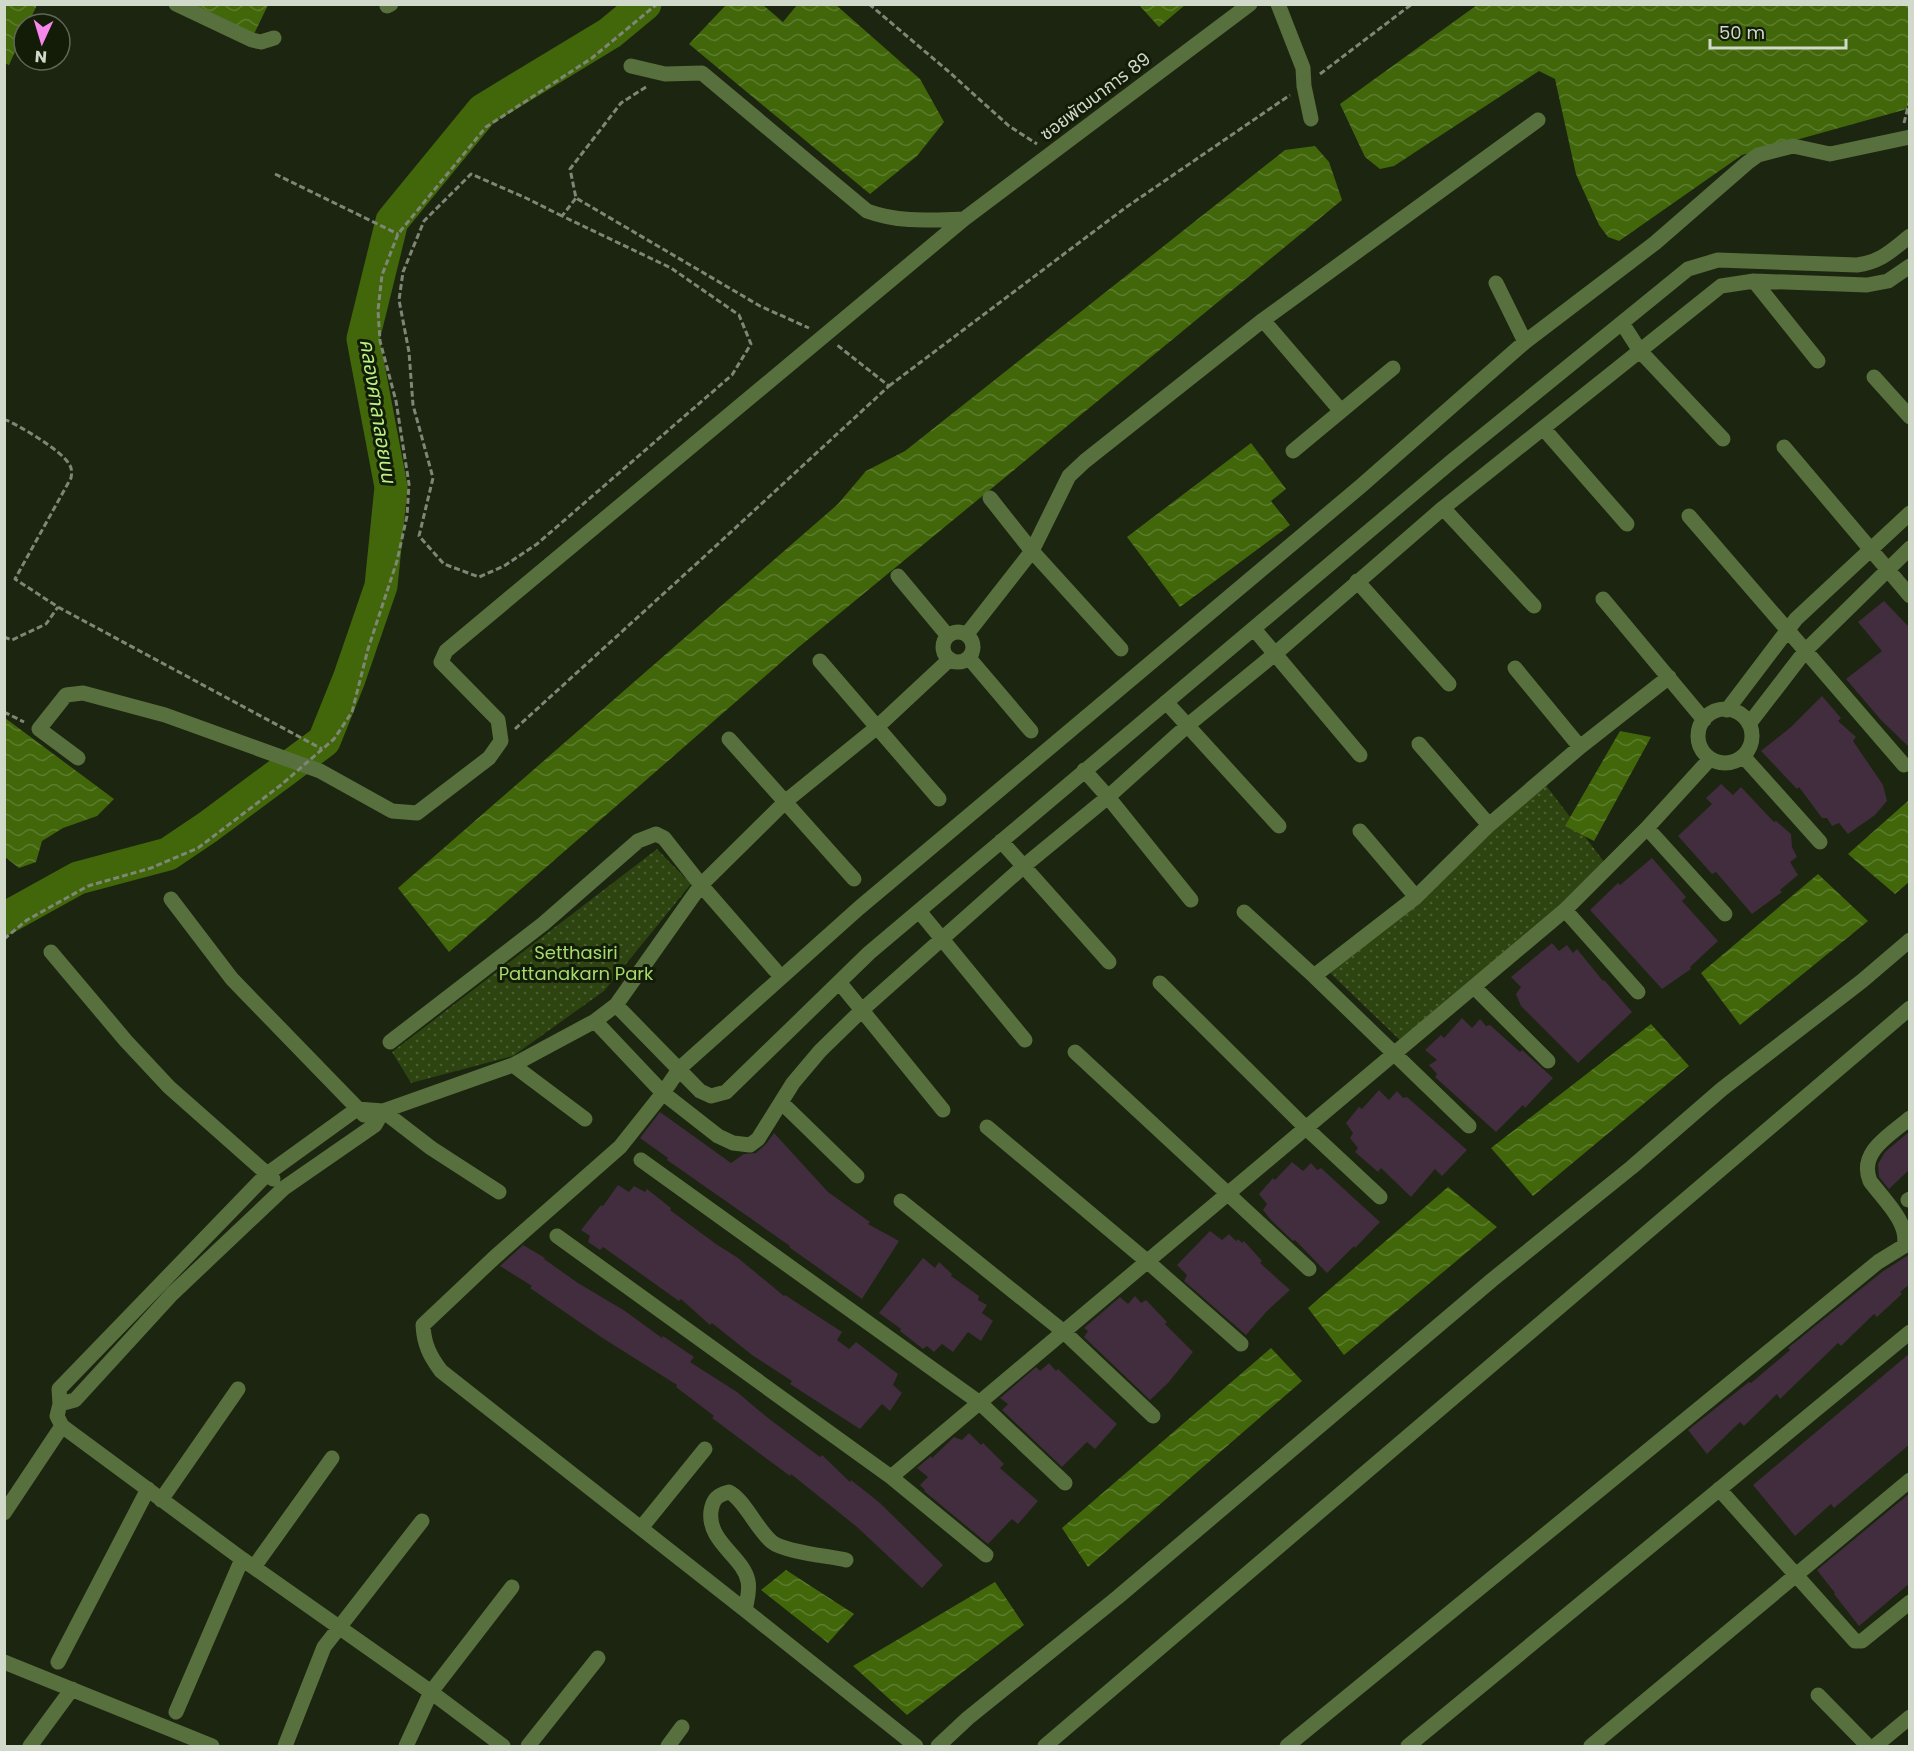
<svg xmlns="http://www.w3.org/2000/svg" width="1914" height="1751" font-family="Poppins,'Noto Sans Thai',sans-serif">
<defs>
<pattern id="park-dots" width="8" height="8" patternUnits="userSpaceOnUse" patternTransform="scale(1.5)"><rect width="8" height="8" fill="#2d4310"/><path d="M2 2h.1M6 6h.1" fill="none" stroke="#4a5e31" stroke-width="1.8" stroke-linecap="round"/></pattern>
<pattern id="water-waves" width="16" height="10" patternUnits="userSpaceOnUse" patternTransform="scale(1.5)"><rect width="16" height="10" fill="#42670b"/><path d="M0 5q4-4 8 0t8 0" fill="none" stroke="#5c7c2d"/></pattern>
</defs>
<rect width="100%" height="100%" fill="#1b2510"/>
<path fill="url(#park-dots)" d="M1545 784 1608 867 1405 1045 1325 968Z
M657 849 691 884 604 991 513 1056 411 1083 392 1052Z"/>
<path fill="url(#water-waves)" d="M5 4 37 5 28 24H24V32L9 65 5 63Z
M193 5H268L254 34Z
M726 5H763L783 22 797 5H836L920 79 944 122 917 156 870 194 689 44Z
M1139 5H1185L1159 27Z
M1477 5H1909L1910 88 1907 109 1742 155 1619 241 1608 237 1599 225 1576 174 1555 79 1539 71 1394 166 1380 169 1365 157 1340 104Z
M1315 146 1329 162 1342 200 794 651 449 952 398 888 838 504 866 471 905 451 1285 150Z
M1251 443 1286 489 1271 501 1290 525 1180 607 1127 537Z
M5 718 114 799 97 816 63 828 42 841 36 862 19 868 5 857Z
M1620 731 1651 737 1594 841 1565 826Z
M1909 800V882L1895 894 1848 854Z
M1818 874 1868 921 1740 1025 1701 973Z
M1651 1024 1689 1066 1533 1196 1491 1148Z
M1448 1187 1497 1227 1344 1355 1308 1308Z
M1271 1348 1302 1381 1088 1567 1062 1528Z
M786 1570 854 1614 828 1643 761 1590Z
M995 1582 1024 1625 907 1715 853 1666Z"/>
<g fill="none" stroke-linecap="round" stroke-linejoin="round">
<path stroke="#42670b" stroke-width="33" d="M4 919 78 878 168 854 208 827 324 741 349 679 381 586 391 487 363 339 392 221 483 110 610 33 645 4"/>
</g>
<path fill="#412d3e" d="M1884 601 1910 628V748L1881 720 1846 679 1882 651 1858 622Z
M1822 696 1841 718 1838 721 1856 737 1853 741 1883 785 1887 801 1875 815 1848 834 1839 823 1832 826 1827 818H1822L1799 787 1797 789 1761 751 1791 727Z
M1721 784 1733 795 1741 787 1774 822 1776 821 1791 834 1792 847 1797 857 1790 862 1798 875 1780 890 1782 892 1752 914 1716 872 1712 874 1678 836 1712 804 1706 798Z
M1652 858 1686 897 1682 901 1718 941 1690 967 1691 969 1662 989 1590 910 1618 883 1620 885Z
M1552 943 1559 951 1567 945 1573 953 1577 949 1603 981 1604 980 1632 1012 1578 1063 1521 1006 1516 994 1521 987 1511 977Z
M1462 1018 1472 1028 1480 1019 1486 1026 1490 1025 1520 1052 1522 1050 1553 1078 1525 1108 1523 1105 1496 1132 1435 1077 1437 1074 1429 1065 1437 1060 1425 1050 1441 1035 1444 1038Z
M1379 1090 1389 1100 1397 1091 1403 1098 1407 1097 1467 1150 1442 1176 1435 1169 1411 1197 1381 1168 1378 1172 1355 1152 1358 1148 1350 1138 1353 1133 1346 1123 1359 1107 1362 1109Z
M660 1112 731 1163 744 1154 756 1153 766 1144 774 1133 828 1192 870 1222 868 1224 899 1241 862 1299 789 1247 790 1246 667 1160 668 1158 640 1138Z
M1910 1131V1169L1889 1189 1879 1177 1878 1164 1885 1152Z
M1292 1162 1303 1171 1311 1163 1317 1170 1321 1168 1380 1222 1355 1248 1354 1246 1327 1273 1295 1240 1293 1241 1271 1220 1263 1210 1267 1204 1259 1194 1273 1178 1275 1180Z
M618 1185 629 1192 634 1186 645 1192 647 1189 671 1208 670 1210 716 1244 738 1258 784 1296 785 1295 842 1332 837 1340 849 1349 856 1342 898 1374 893 1385 902 1393 890 1411 882 1404 860 1429 790 1384 792 1381 752 1355 712 1323 710 1325 681 1299 679 1301 603 1247 600 1250 588 1242 590 1236 581 1230 601 1205 603 1206Z
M1210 1231 1222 1240 1229 1234 1236 1241 1238 1239 1242 1243 1244 1241 1262 1261 1260 1263 1290 1290 1267 1311 1246 1335 1184 1281 1187 1275 1177 1265Z
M523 1245 545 1258 544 1259 578 1283 625 1311 662 1338 663 1336 694 1357 690 1362 737 1392 768 1418 820 1457 822 1455 850 1482 851 1480 880 1503 943 1565 922 1588 857 1527 791 1474 790 1476 712 1418 714 1416 676 1387 677 1385 601 1337 530 1288 532 1286 500 1266Z
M1910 1254V1284L1900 1292 1902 1294 1877 1317 1874 1314 1841 1346 1838 1343 1780 1399 1777 1394 1744 1426 1740 1422 1707 1454 1688 1430 1749 1382 1751 1383 1790 1350 1788 1348 1846 1301 1882 1272Z
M923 1258 935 1268 939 1262 952 1274 951 1276 979 1296 978 1300 987 1305 982 1313 993 1321 981 1341 968 1332 953 1352 942 1344 934 1352 927 1346 923 1349 900 1331 901 1329 879 1313Z
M1135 1296 1141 1303 1146 1300 1167 1322 1165 1324 1193 1352 1168 1383 1150 1400 1084 1337 1088 1331 1084 1328 1120 1297 1128 1304Z
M1910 1353V1444L1834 1508 1831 1504 1795 1536 1753 1485Z
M1049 1363 1056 1371 1058 1369 1117 1424 1095 1449 1087 1442 1062 1467 1002 1410 1008 1404 1000 1398 1036 1367 1040 1371Z
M969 1433 981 1445 983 1443 1004 1464 1000 1468 1038 1501 1018 1524 1012 1519 988 1544 924 1491 925 1490 920 1485 928 1477 917 1468 931 1456 932 1458 954 1437 962 1440Z
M1910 1493V1583L1859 1626 1834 1594 1835 1593 1817 1570Z"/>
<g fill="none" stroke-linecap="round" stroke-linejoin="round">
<path stroke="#7e8776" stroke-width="3" stroke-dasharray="6 3" stroke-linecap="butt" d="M869 4 948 71 1009 126 1037 144
M1320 74 1412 4
M646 87 621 103 570 169 576 198 760 306 809 328
M1904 123 1910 99
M275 174 398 234
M562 216 526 198 471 174 424 221 403 272 399 300 409 352 413 405 433 478 419 536 444 564 479 577 504 566 537 544 732 375 751 344 739 315 671 268 562 216 576 198
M889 386 1125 208 1290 95
M4 419C20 426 61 450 69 464 72 468 72 472 71 478L15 579 58 607 322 749
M4 637 12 640 46 624 58 607
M4 712 24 722
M515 729 706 555 889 386 837 345"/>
<path stroke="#57703d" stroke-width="15" d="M176 4 252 40 261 42 274 38
M1278 4 1303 68 1304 86 1311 119
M387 6 391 4
M631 66 665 74 702 73 867 211C899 223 931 220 964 219
M1754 281 1818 361
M1496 283 1525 342
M1263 320 1341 411
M1622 323 1640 351 1723 439
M1874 377 1910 417
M1543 428 1627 524
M1784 447 1910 596
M1293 451 1393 368
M990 498 1032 551 1121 649
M1443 508 1534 606
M1689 516 1904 765
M898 576 948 636
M1357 581 1449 684
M1603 599 1704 720
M1254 629 1360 755
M943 647a15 15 0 1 1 30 0a15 15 0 1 1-30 0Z
M967 634 1032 551 1069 476 1085 461 1263 320 1538 120
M969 658 1031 731
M820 661 939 799
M1515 668 1580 747
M1166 702 1279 826
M1698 736a27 27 0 1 1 54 0a27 27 0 1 1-54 0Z
M1727 710 1796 619 1910 513
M1749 724 1806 650 1910 548
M729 739 854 879
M1419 744 1489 825
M1743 756 1820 842
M78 758 39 729 66 695 83 693 165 715 320 771 392 811 417 813 489 758 501 741 498 720 441 662 446 651 964 219 1250 4
M1084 770 1108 797 1191 900
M1647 828 1725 914
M1360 831 1416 897
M1001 841 1109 962
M171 899 232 979 364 1115
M1565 910 1638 992
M919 911 1025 1040
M1244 912 1314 976 1469 1126
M51 952 126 1041 169 1087 273 1179
M1314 976 1416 897 1489 825 1580 747 1669 677
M839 982 943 1110
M1160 983 1305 1127 1380 1197
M1475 988 1548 1061
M616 1005 700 1091 711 1096 726 1092 869 953 1452 461 1688 269 1718 260 1857 265C1881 262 1892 250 1910 236
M595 1021 663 1093 718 1136 733 1143 750 1145 758 1139 793 1083 820 1051 862 1010 1024 866 1108 797 1188 725 1276 653 1443 508 1721 286 1754 281 1867 285 1888 281 1910 266
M390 1042 543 924 638 841 656 834 664 838 701 885 775 970
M1075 1052 1309 1269
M513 1065 585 1119
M781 1102 857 1176
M383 1111 431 1148 499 1192
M987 1127 1148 1262 1241 1344
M641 1160 980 1403 1065 1483
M1908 1200 1910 1199
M901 1201 1064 1332 1153 1416
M557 1236 891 1477 1565 910 1647 828 1710 759
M60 1404 75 1400 172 1294 284 1188 375 1125 383 1111
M891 1477 986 1555
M1719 1489 1855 1641H1862L1910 1602
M161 1500 238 1389
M4 1513 62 1426
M641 1528 705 1449
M254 1567 332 1458
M745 1610C747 1601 750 1590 748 1581 743 1556 707 1542 711 1511 713 1499 717 1495 729 1492 744 1499 757 1530 772 1542 784 1552 829 1556 846 1560
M4 1662 212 1746
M58 1662 148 1489
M1818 1695 1868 1746
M176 1712 242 1559
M30 1746 72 1689
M285 1746 324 1647 422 1521
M406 1746 431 1692 512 1587
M503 1746 431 1692 242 1559 62 1426 57 1416 60 1404 59 1389 267 1174 357 1109 383 1111 513 1065 595 1021 616 1005 701 885 786 801 876 728 950 659
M528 1746 598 1658
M668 1746 682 1727
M916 1746 745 1610 441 1371C430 1356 424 1345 423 1325L495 1257 620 1147 663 1093 680 1068 859 908 1361 486 1525 342 1655 243 1747 163 1758 155 1793 146 1830 154 1910 137
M938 1746 968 1718 1118 1597 1492 1280 1632 1167 1722 1089 1862 981 1910 940
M1045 1746 1910 1008
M1287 1746 1878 1262 1904 1246C1910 1223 1883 1199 1870 1181 1858 1152 1890 1135 1910 1118
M1408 1746 1910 1332
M1591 1746 1910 1480
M1875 1746 1910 1717"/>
<path stroke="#7e8776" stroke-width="3" stroke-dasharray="6 3" stroke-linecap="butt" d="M4 939 27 920 88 886 151 868 198 848 281 785 334 739 352 712 368 649 397 561 407 516 409 484 396 401 380 341 378 310 382 275 398 234 486 127 592 58 657 4"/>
</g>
<g text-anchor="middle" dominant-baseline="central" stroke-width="6" stroke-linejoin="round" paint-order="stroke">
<g font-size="18" fill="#d1d9cb" stroke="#121c07">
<text transform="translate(1095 96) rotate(-37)">ซอยพัฒนาการ 89</text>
</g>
<g font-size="18" fill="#a6da6c" stroke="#121c07">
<text x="576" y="952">Setthasiri<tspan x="576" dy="21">Pattanakarn Park</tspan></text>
</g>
<g font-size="20" font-style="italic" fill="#bbf183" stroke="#121c07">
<text transform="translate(378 411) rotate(81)">คลองศาลาลอยบน</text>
</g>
</g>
<rect width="1914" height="1751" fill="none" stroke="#d1d9cb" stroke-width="12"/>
<g transform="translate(42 42) rotate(184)"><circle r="28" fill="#121c07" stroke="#5e6855" stroke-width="1.5"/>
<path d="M0-4.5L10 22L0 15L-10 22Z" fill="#f788eb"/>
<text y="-9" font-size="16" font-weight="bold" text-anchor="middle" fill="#d1d9cb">N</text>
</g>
<path d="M1710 39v9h136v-9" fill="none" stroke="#d1d9cb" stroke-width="3"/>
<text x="1719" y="39" font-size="18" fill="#d1d9cb" stroke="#121c07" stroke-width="4.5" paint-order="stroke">50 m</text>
</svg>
